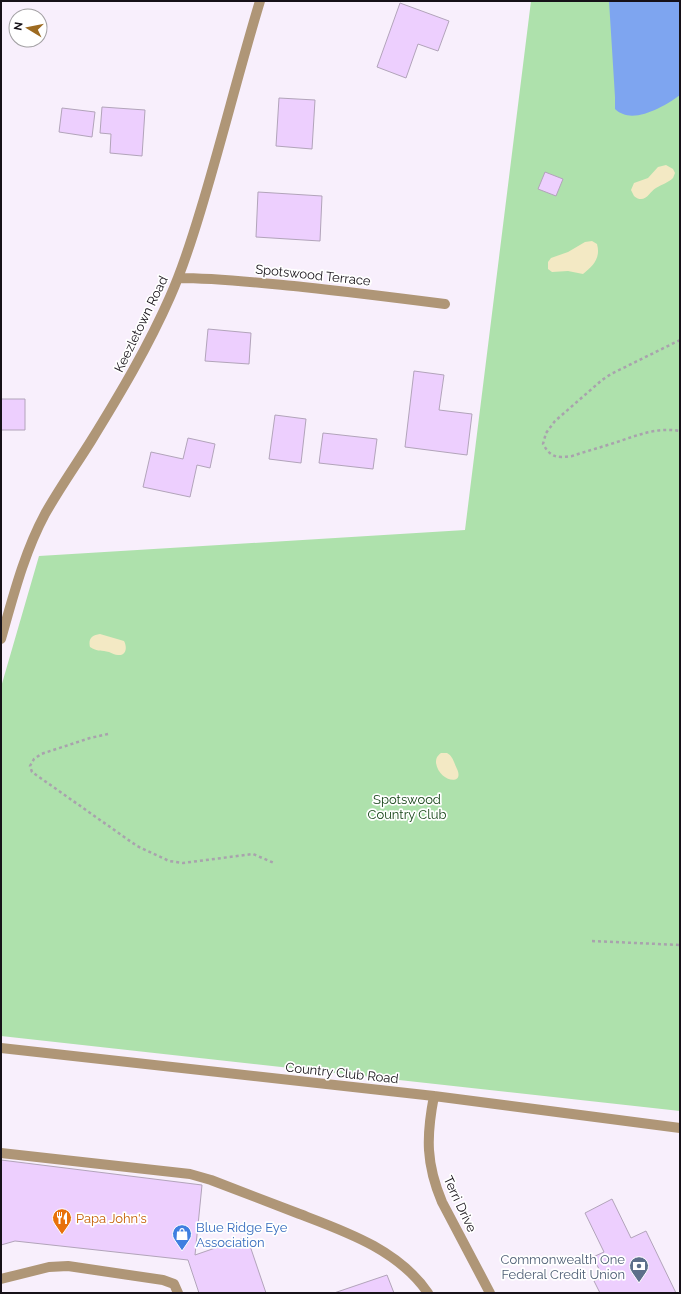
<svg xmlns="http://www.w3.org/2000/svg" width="681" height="1294" font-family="Raleway,sans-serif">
<rect width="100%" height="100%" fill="#f8effc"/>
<path fill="#aee1ac" d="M531 1H680V1111L1 1036V687L39 556 465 530Z"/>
<path fill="#f3e9c4" d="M666 165 673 169 675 173 673 178C668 183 662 184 656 188 649 192 645 205 634 196L631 190 634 183 648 178 658 167Z
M592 241 597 244C601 258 593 266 583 274L568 271 552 272 548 269V262L551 258 568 252 585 242Z
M100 634 124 641C127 646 127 656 118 655 115 655 112 653 109 652 102 650 97 652 90 647 88 639 92 635 100 634Z
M441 753H447C453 756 454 763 457 769 465 786 439 782 436 763 436 758 437 756 441 753Z"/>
<path fill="#7ea5f0" d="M609 1H680V95C667 105 639 121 623 114 620 113 617 111 615 109V97Z"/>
<path fill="#edcffe" stroke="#b2a4ba" d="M400 3 449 21 438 51 418 44 406 78 377 67Z
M279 98 315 100 312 149 276 146Z
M102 107 145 110 142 156 110 153 111 134 100 133Z
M62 108 95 112 92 137 59 132Z
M545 172 563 179 556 196 538 189Z
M258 192 322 196 320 241 256 237Z
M208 329 251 333 249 364 205 361Z
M414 371 444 375 439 410 472 414 467 455 405 447Z
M1 399H25V430H1Z
M275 415 306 419 301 463 269 459Z
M323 433 377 439 373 469 319 463Z
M188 438 215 444 210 468 197 465 190 497 143 487 151 452 183 459Z
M1 1160 202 1185 195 1255 247 1237 266 1293H199L188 1260 15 1241 1 1245Z
M612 1199 631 1238 646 1231 676 1293H600L594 1281 603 1277 593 1257 604 1252 585 1213Z
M387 1275 394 1293H334Z"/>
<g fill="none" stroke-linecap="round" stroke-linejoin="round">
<path stroke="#a9a2ad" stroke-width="2.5" stroke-dasharray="3 3" stroke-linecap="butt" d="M680 340 611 374 602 380 555 421 546 433 543 444C551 458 557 458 572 456 587 451 602 447 617 442 638 435 657 427 680 431
M108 734 90 738 41 754 34 759 30 766 32 772 137 846 169 861 183 863 253 854 274 863
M592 941 680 945"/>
<path stroke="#af9677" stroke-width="10" d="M178 278C220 278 261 283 303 287 350 292 398 298 445 304
M1 639C13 597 24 553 45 514 59 489 76 465 91 441 120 394 148 347 170 297 183 268 192 239 201 209 222 140 239 70 260 1
M1 1048 434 1096 680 1128
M434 1096C426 1137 426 1164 442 1202L490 1293
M1 1153 190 1174 211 1180C239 1191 268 1202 297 1213 344 1231 398 1249 428 1293
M1 1279 49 1267 68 1266 163 1280 174 1284 178 1293"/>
</g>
<defs>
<g id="restaurant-pin" transform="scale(1)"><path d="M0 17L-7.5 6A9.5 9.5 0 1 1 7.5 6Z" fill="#e8710a" stroke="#fff"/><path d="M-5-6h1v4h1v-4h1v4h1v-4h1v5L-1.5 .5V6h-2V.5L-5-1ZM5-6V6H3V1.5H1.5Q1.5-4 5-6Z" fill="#fff"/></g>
<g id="shop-pin" transform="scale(1)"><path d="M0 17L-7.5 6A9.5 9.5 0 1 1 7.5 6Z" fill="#3f7fe0" stroke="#fff"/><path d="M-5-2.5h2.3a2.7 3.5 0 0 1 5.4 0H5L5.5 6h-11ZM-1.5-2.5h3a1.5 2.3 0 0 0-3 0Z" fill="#fff"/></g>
<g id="bank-pin" transform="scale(1)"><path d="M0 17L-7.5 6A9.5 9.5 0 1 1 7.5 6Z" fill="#5c6f8a" stroke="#fff"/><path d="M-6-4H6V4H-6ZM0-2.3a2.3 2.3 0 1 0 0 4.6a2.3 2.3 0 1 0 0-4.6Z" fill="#fff"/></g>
</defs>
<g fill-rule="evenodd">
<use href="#restaurant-pin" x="62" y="1218"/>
<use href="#shop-pin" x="182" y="1234"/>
<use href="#bank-pin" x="639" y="1266"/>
</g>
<g text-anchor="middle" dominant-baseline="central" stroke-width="3.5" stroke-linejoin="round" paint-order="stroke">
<g font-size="13" fill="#161118" stroke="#fff">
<text transform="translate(313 275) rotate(6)">Spotswood Terrace</text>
<text transform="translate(141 324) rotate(-64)">Keezletown Road</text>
<text transform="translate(342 1073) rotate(6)">Country Club Road</text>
<text transform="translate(460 1204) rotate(65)">Terri Drive</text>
</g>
<g font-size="13" fill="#164417" stroke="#fff">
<text x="407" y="799">Spotswood<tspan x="407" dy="15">Country Club</tspan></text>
</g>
<g font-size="13" fill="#c56008" stroke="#fff" text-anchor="start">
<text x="76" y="1218">Papa John's</text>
</g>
<g font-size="13" fill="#366cbe" stroke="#fff" text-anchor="start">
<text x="196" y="1227">Blue Ridge Eye<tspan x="196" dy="15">Association</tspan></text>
</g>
<g font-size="13" fill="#4e5e75" stroke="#fff" text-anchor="end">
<text x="625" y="1259">Commonwealth One<tspan x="625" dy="15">Federal Credit Union</tspan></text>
</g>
</g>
<rect width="681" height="1294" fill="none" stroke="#161118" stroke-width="4"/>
<g transform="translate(28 28) rotate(280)"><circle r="19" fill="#ffffff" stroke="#a2a0a3"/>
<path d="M0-3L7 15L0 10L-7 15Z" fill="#9d6a20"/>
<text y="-6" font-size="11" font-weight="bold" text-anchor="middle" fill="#161118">N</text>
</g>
</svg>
